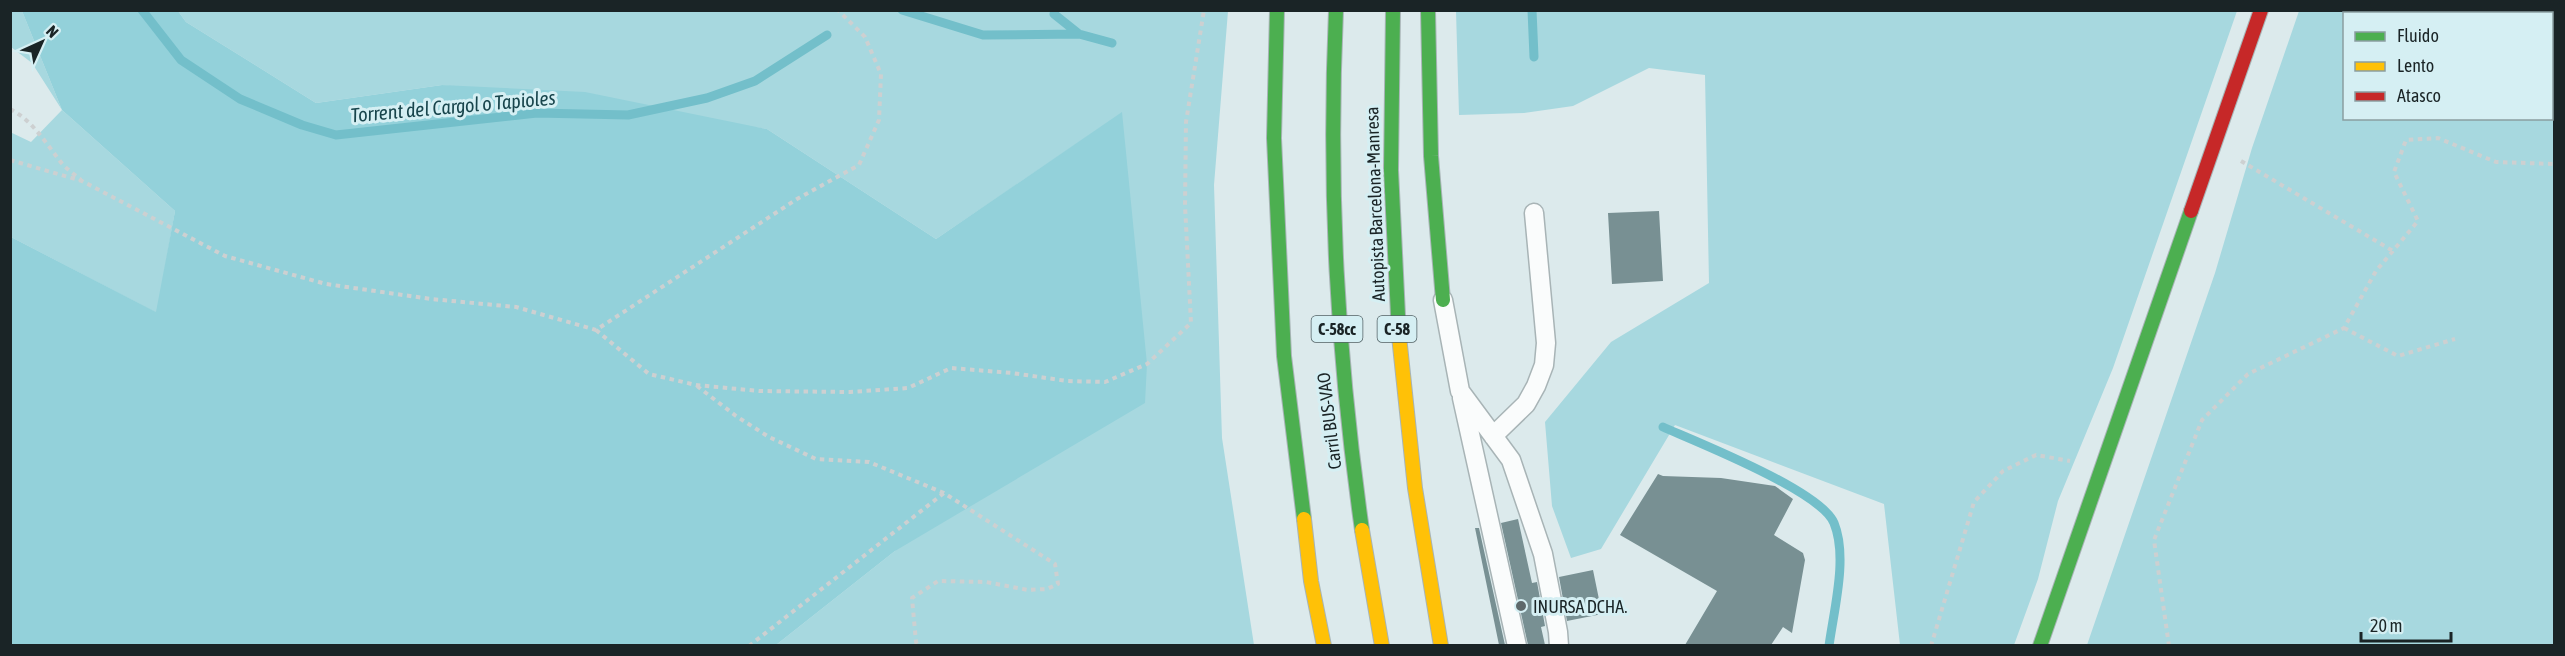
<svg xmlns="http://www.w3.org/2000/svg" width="2565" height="656" font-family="'Asap Condensed',sans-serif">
<rect width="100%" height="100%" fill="#dceaec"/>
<path fill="#a7d8df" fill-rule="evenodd" d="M11 11H22L62 110 175 211 157 313 11 237 10 132 31 142 62 110 32 63 11 47Z
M178 11H1228L1214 185 1222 438 1254 645H776L895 551 1122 113 936 239 767 129 442 85 316 103 186 22Z
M1456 11H2237L2113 368 2058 501 2038 579 2014 645H1900L1884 504 1675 425 1601 549 1571 558 1552 506 1545 422 1611 342 1709 283 1705 75 1649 68 1573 106 1524 113 1459 115Z
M2299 11H2554V645H2087L2215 273 2252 148ZM2344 14H2552V118H2344Z"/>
<path fill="#93d1da" d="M22 11H178L186 22 316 103 442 85 585 92 767 129 936 239 1122 112 1147 364 1145 403 895 551 776 645H11V237L156 312 175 211 62 110Z"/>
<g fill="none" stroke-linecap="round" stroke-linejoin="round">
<path stroke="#73bfca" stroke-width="9" d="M142 10 181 60 240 99 302 125 336 135 537 113 628 115 707 98 755 81 827 35
M902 10 983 35 1079 34 1112 43
M1055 10 1054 14 1079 34
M1532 10 1534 57
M1663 427C1697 442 1821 491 1834 523 1848 557 1834 609 1829 646"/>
</g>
<path fill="#789093" d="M1659 211 1663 281 1612 284 1608 213Z
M1658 474 1663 476 1721 478 1775 486 1793 499 1774 535 1803 553 1805 560 1792 633 1783 627 1771 645H1685L1717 591 1620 535Z
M1518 519 1532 583 1537 582 1545 626 1541 627 1545 645H1528L1501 523Z
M1475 528H1479L1505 645H1499Z
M1593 570 1602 614 1567 621 1559 577Z"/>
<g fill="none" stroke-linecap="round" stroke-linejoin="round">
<g stroke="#a8b4b6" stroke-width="21">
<path id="lane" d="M1443 300 1460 391 1511 460 1543 554 1558 632 1559 646
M1462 398 1517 646
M1493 436 1526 404 1536 386 1544 365 1546 343 1534 213"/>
</g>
<g stroke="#a8b4b6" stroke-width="16">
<path id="fast" d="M1277 10 1274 138 1284 356 1304 519
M1336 10C1328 189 1337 353 1362 530
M1393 10 1391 170 1399 336
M1428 10 1431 156 1443 300
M2040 646 2191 211"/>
</g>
<g stroke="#a8b4b6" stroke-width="16">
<path id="slow" d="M1399 336 1415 488 1441 646
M1304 519 1311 581 1324 646
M1362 530 1382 646"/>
</g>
<g stroke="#a8b4b6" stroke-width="16">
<path id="jam" d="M2191 211 2261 10"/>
</g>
<path stroke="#cdd0d1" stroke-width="4" stroke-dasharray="4.5 4.5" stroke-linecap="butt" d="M10 109C32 120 45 142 60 161 65 168 74 174 81 180
M10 160 82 181 225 256 326 284 431 299 516 307 596 330 797 199 859 165 879 120 881 74 865 37 838 10
M2241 161 2393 251
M2344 328 2398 356 2455 339
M596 330 649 374 696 385 759 391 850 392 908 388 951 368 1012 373 1067 381 1105 382 1147 364 1191 323 1185 205 1186 122 1204 10
M697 386 736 416 769 437 816 459 869 462 944 493 1055 564 1058 584 1047 589 1028 590 986 582 938 581 912 598 916 642 918 646
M749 646 944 493
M1931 646 1974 502 2003 471 2036 455 2070 461
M2169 646 2154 540 2202 420 2248 374 2344 328 2376 271 2418 221 2394 172 2406 140 2438 138 2496 162 2554 164"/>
<use href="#lane" stroke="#fafcfc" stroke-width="18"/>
<use href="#fast" stroke="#4caf50" stroke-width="14"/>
<use href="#slow" stroke="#ffc107" stroke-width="14"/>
<use href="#jam" stroke="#c62828" stroke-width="14"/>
</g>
<circle fill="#5e696b" stroke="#d5eff3" stroke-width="2" cx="1521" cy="606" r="6"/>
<g text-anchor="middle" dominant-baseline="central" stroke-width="6" stroke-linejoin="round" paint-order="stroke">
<g fill="#d5eff3" stroke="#526164" stroke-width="1.5">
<rect x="1311.5" y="316" width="51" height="26" rx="4.5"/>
<rect x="1377.5" y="316" width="39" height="26" rx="4.5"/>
</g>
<g font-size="16" font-weight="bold" fill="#1a2426">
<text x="1337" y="329">C-58cc</text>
<text x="1397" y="329">C-58</text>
</g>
<g font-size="18" fill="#1a2426" stroke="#d5eff3">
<text transform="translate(1375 204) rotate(-92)">Autopista Barcelona-Manresa</text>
<text transform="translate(1329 421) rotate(-97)">Carril BUS-VAO</text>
</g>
<g font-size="18" fill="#1a2426" stroke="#d5eff3" text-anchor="start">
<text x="1533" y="606">INURSA DCHA.</text>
</g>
<g font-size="20" font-style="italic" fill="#18454c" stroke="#d5eff3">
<text transform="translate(453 106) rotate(-5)">Torrent del Cargol o Tapioles</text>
</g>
</g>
<rect width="2565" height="656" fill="none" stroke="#1a2426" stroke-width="24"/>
<rect x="2343" y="12" width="210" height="108" fill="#d5eff3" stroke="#8a9ea1" stroke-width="1.5"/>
<rect x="2355" y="32" width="30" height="9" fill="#4caf50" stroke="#8a9ea1" stroke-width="1.5"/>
<text x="2397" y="42" font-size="18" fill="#1a2426">Fluido</text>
<rect x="2355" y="62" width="30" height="9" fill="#ffc107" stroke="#8a9ea1" stroke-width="1.5"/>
<text x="2397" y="72" font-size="18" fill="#1a2426">Lento</text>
<rect x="2355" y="92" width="30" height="9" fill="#c62828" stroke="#8a9ea1" stroke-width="1.5"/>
<text x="2397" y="102" font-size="18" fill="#1a2426">Atasco</text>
<g transform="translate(42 42) rotate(45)" stroke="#d5eff3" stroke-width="4.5" paint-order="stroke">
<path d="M0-4.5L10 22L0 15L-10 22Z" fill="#1a2426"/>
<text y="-9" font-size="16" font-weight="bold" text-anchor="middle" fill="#1a2426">N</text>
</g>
<path d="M2361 632v9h90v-9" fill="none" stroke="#1a2426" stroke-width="3"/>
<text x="2370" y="632" font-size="18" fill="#1a2426" stroke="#d5eff3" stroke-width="4.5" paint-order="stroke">20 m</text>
</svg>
